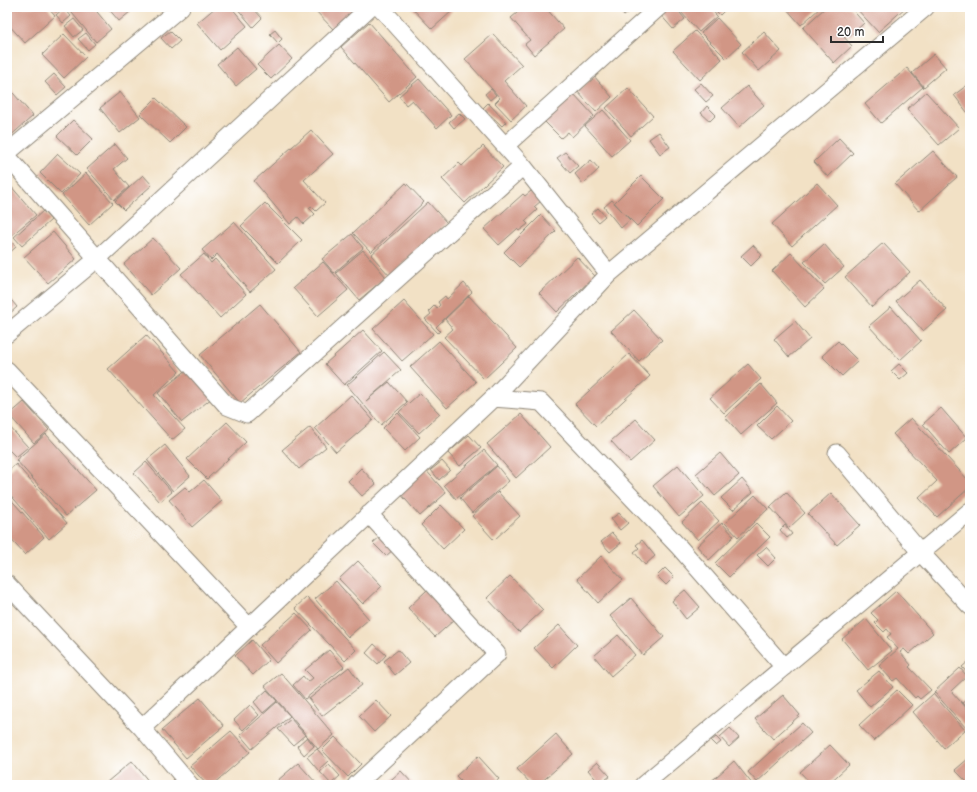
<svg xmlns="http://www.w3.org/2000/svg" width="977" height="792" font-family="'Balsamiq Sans',sans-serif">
<rect width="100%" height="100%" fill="#fff"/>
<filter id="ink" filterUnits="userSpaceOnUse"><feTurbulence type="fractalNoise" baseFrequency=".025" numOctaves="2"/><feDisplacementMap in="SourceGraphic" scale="8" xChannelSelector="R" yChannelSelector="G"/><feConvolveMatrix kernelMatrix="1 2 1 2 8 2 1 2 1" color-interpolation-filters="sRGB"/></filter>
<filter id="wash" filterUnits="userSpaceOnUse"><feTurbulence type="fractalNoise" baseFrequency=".012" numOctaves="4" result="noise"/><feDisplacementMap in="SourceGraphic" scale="16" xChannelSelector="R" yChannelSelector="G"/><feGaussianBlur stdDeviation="0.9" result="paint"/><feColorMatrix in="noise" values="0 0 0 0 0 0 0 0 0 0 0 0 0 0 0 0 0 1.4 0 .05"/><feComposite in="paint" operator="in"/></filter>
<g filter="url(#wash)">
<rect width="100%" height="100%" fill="#f2e1c5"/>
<g id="blocks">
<path fill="#d19685" d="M7 7H47L55 16 25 43 7 23Z
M51 7H62L56 12Z
M67 7H93L111 29 96 42Z
M107 7H136L119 21Z
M216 7H231L247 26 220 50 197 23Z
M236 7H252L262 18 253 27Z
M312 7H355L356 8 333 29Z
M411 7H448L452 11 432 29Z
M524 7H545L564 29 534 55 525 44 530 40 511 18Z
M616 7H635L624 16Z
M667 7H675L685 19 673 29 659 13Z
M684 7H709L717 16 699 32 680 11Z
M712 7H728L720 15Z
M785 7H821L801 25Z
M826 7H850L864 23 850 36 848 34 844 37 852 46 834 63 803 28Z
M855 7H906L878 32Z
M64 8 71 16 63 23 56 15Z
M717 18 741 44 726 58 701 33Z
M74 19 83 30 74 37 65 26Z
M369 22 417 77 389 102 341 47Z
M275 30 282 39 278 43 270 34Z
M170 31 180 41 171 49 161 38Z
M695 31 722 59 700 80 673 51Z
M764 32 781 51 759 71 742 52Z
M86 33 95 44 88 50 78 39Z
M64 34 86 57 64 78 42 55Z
M493 34 522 65 504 81 526 106 511 120 495 103 500 98 465 59Z
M279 45 292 59 271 79 257 65Z
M237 47 256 69 236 86 217 64Z
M934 54 946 68 924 87 912 73Z
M907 68 923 87 881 123 865 104Z
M54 74 66 87 57 95 45 82Z
M594 76 612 97 596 112 577 91Z
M419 79 451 115 437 128 412 100 406 105 399 96Z
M701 83 713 96 706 102 694 89Z
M970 83V116L954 95Z
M7 86 33 116 8 138 7 137Z
M747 86 764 105 739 127 722 108Z
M628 88 653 116 631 136 606 108Z
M491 89 496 95 490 100 485 94Z
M120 92 140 117 120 133 100 108Z
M926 92 959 128 939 145 907 109Z
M574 94 594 116 572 137 568 132 561 138 544 121Z
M156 98 186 127 170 143 140 114Z
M488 103 506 122 502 126 483 108Z
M707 106 716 115 710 121 701 113Z
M603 110 630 140 612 156 585 126Z
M459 113 465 119 454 128 449 122Z
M73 120 93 139 77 155 57 136Z
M311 130 333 154 304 180 325 203 316 211 311 206 309 208 315 214 304 224 298 217 290 224 254 181Z
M659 132 670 147 660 154 649 139Z
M839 138 853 153 828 177 814 162Z
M115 144 127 158 114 169 129 187 114 200 87 169Z
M483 146 503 167 465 203 442 179 459 163 462 166Z
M933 151 957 177 919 211 895 184Z
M565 152 578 166 570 173 557 158Z
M58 154 80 174 61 194 40 173Z
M591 160 599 169 583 184 575 174Z
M86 173 113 203 89 225 62 195Z
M143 175 152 185 124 210 115 201Z
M641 176 664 199 637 226 614 203Z
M406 183 424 202 371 252 353 233Z
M817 183 837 205 792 246 772 224Z
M9 184 36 215 12 235 7 229V186Z
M531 191 541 201 534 207 537 210 525 221 528 224 519 231 517 229 499 245 484 229 523 194 525 196Z
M612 200 630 220 621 228 604 207Z
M428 202 447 223 390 276 371 255Z
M265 203 302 240 278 263 241 226Z
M598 208 605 216 598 222 591 214Z
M43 211 51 220 22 246 14 237Z
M541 215 556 231 519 267 504 252Z
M234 222 276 269 250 292 217 254 211 260 202 250Z
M53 232 76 259 48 283 24 257Z
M352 234 363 248 334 273 322 259Z
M7 236 16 247 7 255Z
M153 238 181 268 151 295 124 264Z
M883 243 910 272 872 307 845 277Z
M824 244 844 267 825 284 804 262Z
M753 245 762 255 751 266 741 256Z
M363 250 386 277 359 300 336 273Z
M791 253 824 289 805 307 772 271Z
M204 254 211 263 215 259 246 294 220 318 181 274Z
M577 257 595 276 557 312 539 293Z
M323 262 348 290 318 316 293 288Z
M920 280 947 310 923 331 896 301Z
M464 283 472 292 436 327 440 331 438 333 425 319 431 314 429 311 435 305 437 308 440 305 438 302 445 296 447 299Z
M7 295 17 307 7 316Z
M469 296 517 348 484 379 444 337 453 329 445 319Z
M404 301 433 334 402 361 373 329Z
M260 304 301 352 240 403 200 355Z
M891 307 921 341 900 360 869 326Z
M634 310 662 340 639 361 611 331Z
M795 321 810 339 789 357 774 339Z
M363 330 382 351 344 385 325 364Z
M146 335 179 372 154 395 185 429 172 440 108 369Z
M439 341 476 382 447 408 410 367Z
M838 341 858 361 842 376 822 356Z
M384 352 401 370 366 401 389 382 407 402 381 425 347 385Z
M629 354 650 376 596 426 575 404Z
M748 364 761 379 724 413 710 398Z
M899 364 908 373 900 380 891 371Z
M188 369 212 398 182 422 158 393Z
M761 384 777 403 741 435 725 417Z
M420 393 440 414 419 433 399 412Z
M351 395 373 420 336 452 315 428Z
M24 402 49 430 34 443 9 415Z
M777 406 791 421 771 439 757 426Z
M941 408 967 438 949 454 923 424Z
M398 413 420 437 405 451 383 428Z
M521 414 550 447 516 478 487 444Z
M911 418 970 482V487L937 517 919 498 937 481 893 434Z
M636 419 655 440 630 462 611 441Z
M227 422 246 442 207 479 187 459Z
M7 424 28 447 16 457 7 448Z
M310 427 326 447 299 469 282 450Z
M46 434 96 490 66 516 16 460Z
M469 435 481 448 460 466 448 453Z
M165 445 190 476 173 491 147 460Z
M484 450 497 465 456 499 444 485Z
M720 453 739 475 715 496 696 474Z
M442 461 450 470 439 480 431 470Z
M146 462 172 492 160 502 134 473Z
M16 464 67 523 49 539 7 491V472Z
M678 465 704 496 679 517 653 486Z
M497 466 509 481 472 513 460 498Z
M361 468 376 484 362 496 348 481Z
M424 468 446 493 420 516 398 491Z
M742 479 753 492 733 510 721 498Z
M204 480 222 501 192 527 169 500 185 487 190 492Z
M498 492 520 516 494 540 472 516Z
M786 492 805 513 789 528 770 507Z
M831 493 860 525 837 545 808 514Z
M7 495 44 537 25 555 7 535Z
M755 495 768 509 738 537 725 523Z
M702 503 719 521 698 540 682 522Z
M441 505 464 529 443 549 421 525Z
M619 513 628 523 620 530 611 519Z
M722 523 734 536 709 560 697 546Z
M756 523 770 537 729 577 715 563Z
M785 525 792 534 787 538 780 530Z
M612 533 621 543 610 552 601 542Z
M381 536 394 549 386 556 373 543Z
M642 540 655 556 645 565 634 552 639 548 636 545Z
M766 547 776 558 768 566 757 555Z
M601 556 623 580 598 603 577 579Z
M358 561 382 586 363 604 339 579Z
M665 568 674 577 666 585 657 576Z
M510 576 543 610 519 632 487 598Z
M336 581 369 619 348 637 315 599Z
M427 590 454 620 435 637 408 608Z
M685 590 700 607 686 619 672 601Z
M896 591 933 633 909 654 904 649 900 652 911 665 909 667 931 690 920 699 917 696 915 698 897 678 893 681 879 666 898 649 887 637 891 634 887 629 884 632 875 623 878 620 871 613Z
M307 597 356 650 345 661 295 608Z
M631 598 664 637 643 655 610 616Z
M296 613 312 630 276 663 260 645Z
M866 619 892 651 868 670 842 639Z
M559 625 577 645 553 668 534 648Z
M618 635 635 655 611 676 594 656Z
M252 640 269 660 253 675 235 656Z
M374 644 386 655 378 664 366 653Z
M329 650 344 667 305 699 293 685 303 676 308 682 313 678 305 670Z
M398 650 409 663 395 675 384 661Z
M970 660V676L962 667Z
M349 667 362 685 322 716 309 699Z
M960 668 967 676 951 691 970 712V727L967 729 934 692Z
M879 671 893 687 870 707 856 690Z
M281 673 334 735 318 749 265 686Z
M267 690 277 701 263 713 254 702Z
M897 690 912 705 874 741 859 725Z
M933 694 965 730 944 748 913 712Z
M783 695 800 715 773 739 755 719Z
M200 698 224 726 186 758 162 730Z
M970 698V711L963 703Z
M376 700 391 716 374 732 359 716Z
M277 702 290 716 252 749 240 735Z
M250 705 259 715 243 730 234 720Z
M291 719 305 735 293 745 278 729Z
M802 723 811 733 757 782 748 772Z
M730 728 739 738 729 747 720 737Z
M231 731 250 752 212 785H207L190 766Z
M556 734 573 754 538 785H532L517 769Z
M307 737 314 746 304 755 297 746Z
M335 737 361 764 348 777 322 750Z
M716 737 721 742 716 746 711 741Z
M830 745 849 765 827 785H812L800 772Z
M317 749 328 761 318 770 307 757Z
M478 756 499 779 492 785H465L456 776Z
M969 758 970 760V785L955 770Z
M132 761 150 783 148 785H109L107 782Z
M734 761 753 785H707Z
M597 762 610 776 600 784 588 770Z
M298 763 318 785H281L277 781Z
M329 764 340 776 331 784 320 772Z
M401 771 414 785H385Z"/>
</g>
</g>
<g filter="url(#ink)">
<use href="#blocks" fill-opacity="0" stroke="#8e8678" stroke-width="1"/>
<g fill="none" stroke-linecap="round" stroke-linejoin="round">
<g stroke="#8e8678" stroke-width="19">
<path id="minor" d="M380 7 523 166 609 274
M505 146 659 7
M7 153 181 7
M7 156 227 406 247 414 523 166
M7 334 97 259 370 7
M7 370 249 627
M493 398 541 402 679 547 784 667
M837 453 921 553 970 606
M7 584 142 728 190 785
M142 728 493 398 609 274 926 7
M356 785 497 654 369 514
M643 785 970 511"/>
</g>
<use href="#minor" stroke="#fff" stroke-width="17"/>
</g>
</g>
<rect width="977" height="792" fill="none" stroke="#fff" stroke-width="24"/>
<path d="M831 36v6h52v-6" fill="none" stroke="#2b2b2b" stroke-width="2"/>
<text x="837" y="36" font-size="12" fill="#2b2b2b" stroke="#ffffff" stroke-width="3" paint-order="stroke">20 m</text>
</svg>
